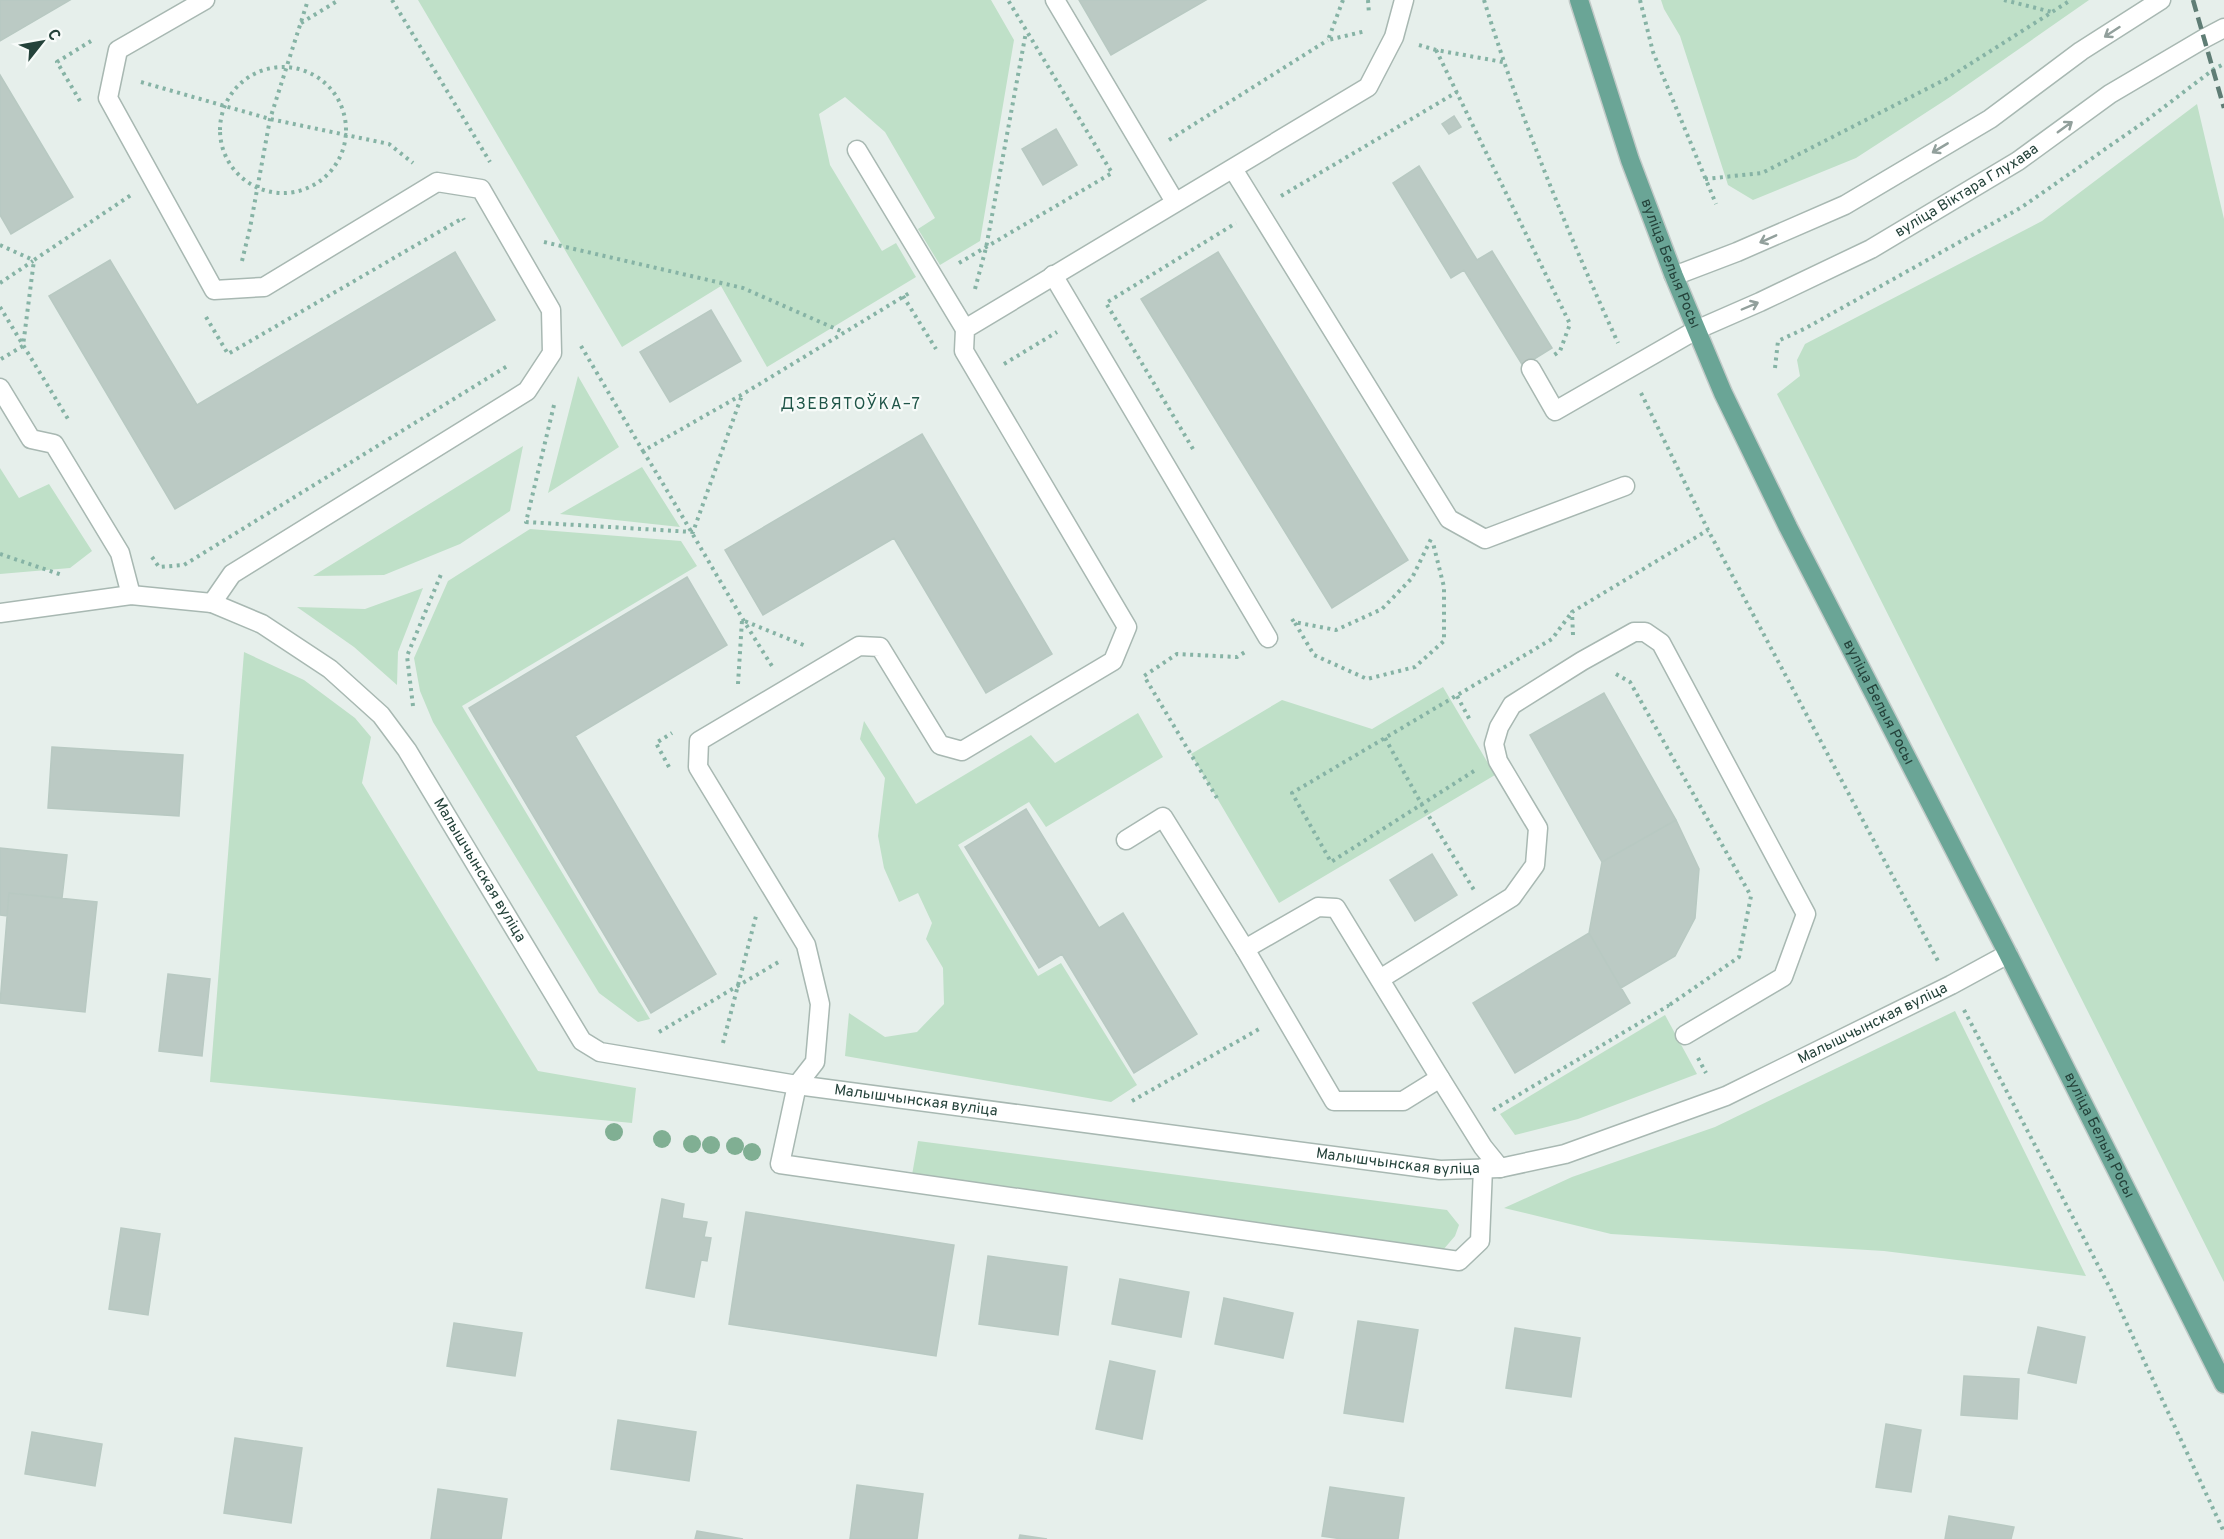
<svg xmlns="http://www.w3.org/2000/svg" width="2224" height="1539" font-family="Overpass,sans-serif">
<rect width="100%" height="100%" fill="#e6efeb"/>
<path fill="#bfe0c8" d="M418 0H991L1014 40 980 241 940 265 918 229 935 218 885 132 845 97 819 114 830 165 882 251 896 243 916 277 767 367 721 286 622 347Z
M1661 0H2089L1950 97 1856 158 1753 200 1728 185 1680 36 1664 9Z
M2197 104 2224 219V1282L1777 394 1800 376 1797 360 1805 344 2042 221Z
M578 376 619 447 548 493Z
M523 446 510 511 460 544 384 575 313 576Z
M642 467 680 527 560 514Z
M0 468 19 498 49 484 92 551 70 568 0 574Z
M530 529 681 541 697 566 462 706 650 1019 638 1022 599 993 433 722 420 691 414 658 448 581Z
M423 588 398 652 397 685 354 647 297 607 365 609Z
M244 652 304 680 355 718 371 737 362 783 538 1071 636 1088 632 1123 210 1082Z
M1443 687 1495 775 1279 903 1191 754 1282 700 1372 729Z
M1138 713 1163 757 1046 827 1029 802 958 845 1038 976 1061 963 1137 1085 1111 1102 845 1056 849 1013 885 1037 917 1032 944 1004 943 968 926 939 932 923 918 893 899 902 884 868 878 836 885 778 860 739 864 721 916 804 1031 735 1055 763Z
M1955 1011 2086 1276 1884 1251 1611 1234 1504 1208 1572 1177 1715 1127Z
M1665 1015 1697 1074 1578 1119 1515 1135 1500 1114Z
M918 1141 1447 1210 1459 1225 1455 1236 1443 1250 912 1175Z"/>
<path fill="#bbcac4" stroke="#b8c9c2" stroke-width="1.5" d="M0 0H70L0 41Z
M1079 0H1206L1111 55Z
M0 75 73 197 11 234 0 215Z
M1454 116 1461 127 1449 134 1442 124Z
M1056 129 1077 165 1043 185 1022 149Z
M1419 166 1477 260 1492 251 1552 348 1523 366 1464 270 1451 278 1393 183Z
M455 252 495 320 175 509 49 296 110 260 197 405Z
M1218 252 1408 560 1332 608 1141 299Z
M711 310 741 361 670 402 640 352Z
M922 434 1052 654 986 693 894 538 763 615 725 550Z
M687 577 727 645 575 736 716 974 651 1013 469 708Z
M1604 693 1676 820 1602 862 1530 735Z
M52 747 183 755 179 816 48 808Z
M1026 809 1099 928 1123 913 1197 1034 1134 1073 1062 954 1039 968 965 847Z
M1676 820 1699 869 1695 918 1675 956 1621 988 1589 933 1602 862Z
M0 848 67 855 62 898 9 893 7 916 0 915Z
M1432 854 1457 895 1415 921 1390 880Z
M9 893 97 902 85 1012 0 1003Z
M1589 933 1630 1003 1515 1073 1473 1003Z
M168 974 210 979 202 1056 159 1051Z
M662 1199 684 1204 682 1218 707 1222 704 1237 711 1238 707 1261 701 1260 694 1297 646 1288Z
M746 1212 954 1245 936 1356 729 1324Z
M121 1228 160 1234 148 1315 109 1309Z
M988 1256 1067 1267 1058 1335 979 1324Z
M1120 1279 1189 1292 1181 1337 1112 1324Z
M1224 1298 1293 1313 1283 1358 1215 1344Z
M1358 1321 1418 1330 1403 1422 1344 1413Z
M454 1323 522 1333 515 1376 447 1366Z
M2038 1327 2085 1337 2076 1383 2028 1373Z
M1515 1328 1580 1338 1571 1397 1506 1388Z
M1110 1361 1155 1371 1142 1439 1096 1429Z
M1964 1376 2019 1379 2017 1419 1961 1415Z
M618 1420 696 1432 689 1481 611 1469Z
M1886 1424 1921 1430 1911 1492 1876 1487Z
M32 1432 102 1444 95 1486 25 1474Z
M235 1438 302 1448 291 1523 224 1513Z
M857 1485 923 1494 917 1539H850Z
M1330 1487 1404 1498 1398 1539H1342L1322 1536Z
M438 1489 507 1499 501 1539H431Z
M1949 1516 2014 1527 2011 1539H1945Z
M697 1531 743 1539H695Z
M1020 1535 1047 1539H1019Z"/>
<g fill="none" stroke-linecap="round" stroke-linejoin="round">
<g stroke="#a8b8b2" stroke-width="21">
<g id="minor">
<path d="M205 0 118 50 108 98 214 290 264 287 437 182 481 189 551 310 552 353 527 391 232 574 212 603"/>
<path d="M1055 0 1175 202"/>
<path d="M1404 0 1394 37 1368 87 965 329 964 351 1127 627 1113 661 962 751 940 745 880 647 859 646 699 741 698 767 806 945 820 1004 815 1062 797 1085 780 1164 1459 1261 1480 1241 1483 1168"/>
<path d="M857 150 965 329"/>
<path d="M1233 169 1449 519 1485 539 1625 486"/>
<path d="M1053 275 1268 638"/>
<path d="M1674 276 1737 252 1845 205 1990 119 2081 51 2161 0"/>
<path id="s1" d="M1531 369 1555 411 1696 330 1760 302 1871 249 2018 161 2110 94 2205 38 2224 28"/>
<path d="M0 388 31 439 54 444 120 553 131 595"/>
<path id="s2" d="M0 613 131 595 212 603 262 624 330 669 381 715 407 750 582 1041 600 1052 797 1085 1440 1170 1500 1168 1565 1154 1726 1096 1951 985 2008 954"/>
<path d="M1126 840 1163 817 1245 949 1334 1101H1403L1440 1078"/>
<path d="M1245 949 1318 907 1336 908 1440 1078 1483 1147 1500 1168"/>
<path d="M1380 979 1512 897 1535 865 1538 828 1498 761 1494 744 1499 727 1512 705 1582 661 1634 632H1645L1661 643 1806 914 1783 977 1685 1035"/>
</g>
</g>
<g stroke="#c2cac8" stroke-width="21">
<g id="major">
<path id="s3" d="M1579 0 1630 160 1674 276 1723 393 1788 527 2008 954 2224 1384"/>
</g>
</g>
<path stroke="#86b3a5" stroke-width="4" stroke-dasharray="3 4.5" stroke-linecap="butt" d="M392 0 490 162
M1343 0 1328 40 1366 31
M1368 0 1369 14
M1484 0C1520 117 1567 231 1618 343
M1640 0 1653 52 1716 204
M2004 0 2052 12
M301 23 339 0
M1419 45 1436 50 1503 62
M1436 50 1570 324 1560 351 1554 355
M220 130a63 63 0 1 1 126 0a63 63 0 1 1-126 0Z
M141 82 270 119 389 144 413 163
M80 101 57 62 91 41
M1169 140 1328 40
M1705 179 1762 173 1948 78 2071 0
M1281 196 1457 92
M544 242 743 288 843 332
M0 245 33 260
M242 261 250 228 270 119 308 0
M959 263 1112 173 1008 0
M0 283 33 261
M975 289 986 248 1026 32
M903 296 936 349
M0 307 68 419
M206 317 228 354 463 218 464 220
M581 346 643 451 743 394 911 292
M1 359 23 346 34 260 131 195
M1004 364 1057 332
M1775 368 1778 341 1806 328 2022 207 2147 120 2214 69 2224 64
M1641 393 1708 530 1938 961
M554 405 526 522 693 532 742 395
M1193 449 1106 303 1236 223
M643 451C687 522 727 596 772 666
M0 554 62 575
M152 557 159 567 184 565 509 365
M1292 619 1294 622 1336 630 1382 609 1412 578 1431 539
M1295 623 1314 655 1367 679 1415 667 1444 641V587L1433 543
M1573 635 1572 612 1708 530
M1616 674 1630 682 1751 896 1739 957 1668 1006
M738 684 742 620 806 646
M1457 696 1471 722
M413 706 407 656 442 572
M1385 738 1422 805 1474 890
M669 767 656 743 672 733
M1474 771 1331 862 1292 793 1552 639 1572 612
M1217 798 1144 676 1177 654 1237 657 1245 652
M1964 1010 2111 1290 2224 1532
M659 1032 782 960
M723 1043 756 916
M1698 1058 1706 1073
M1132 1101 1261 1028
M1493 1110 1668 1006 1669 1007"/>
<use href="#minor" stroke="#fff" stroke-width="18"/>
<use href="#major" stroke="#6aa596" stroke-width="18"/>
<path stroke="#5f7d75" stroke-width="4.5" stroke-dasharray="12 6" stroke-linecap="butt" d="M2193 0 2224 108"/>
</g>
<g fill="#80af93">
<circle cx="614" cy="1132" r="9"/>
<circle cx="662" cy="1139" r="9"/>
<circle cx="692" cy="1144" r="9"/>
<circle cx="711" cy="1145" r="9"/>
<circle cx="735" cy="1146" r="9"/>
<circle cx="752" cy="1152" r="9"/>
</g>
<defs><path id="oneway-shaft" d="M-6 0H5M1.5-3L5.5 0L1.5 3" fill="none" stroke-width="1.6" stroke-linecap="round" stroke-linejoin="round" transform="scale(1.5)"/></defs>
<g stroke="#92a09c">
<use href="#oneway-shaft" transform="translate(2112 32) rotate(147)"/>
<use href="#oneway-shaft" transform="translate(2065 127) rotate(-36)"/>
<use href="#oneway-shaft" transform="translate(1940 148) rotate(149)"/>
<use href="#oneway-shaft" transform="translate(1768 239) rotate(156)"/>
<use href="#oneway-shaft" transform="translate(1750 306) rotate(-23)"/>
</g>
<g text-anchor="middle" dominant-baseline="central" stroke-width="4.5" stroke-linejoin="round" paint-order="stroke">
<g font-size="15" fill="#24423a" stroke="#f7fbf9">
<text stroke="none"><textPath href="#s1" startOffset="516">вуліца Віктара Глухава</textPath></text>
<text stroke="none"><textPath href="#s3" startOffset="279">вуліца Белыя Росы</textPath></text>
<text stroke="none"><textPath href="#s3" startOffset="765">вуліца Белыя Росы</textPath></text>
<text stroke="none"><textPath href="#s2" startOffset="602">Малышчынская вуліца</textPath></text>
<text stroke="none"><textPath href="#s2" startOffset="2132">Малышчынская вуліца</textPath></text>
<text stroke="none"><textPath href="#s2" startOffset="1142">Малышчынская вуліца</textPath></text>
<text stroke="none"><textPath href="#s3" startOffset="1251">вуліца Белыя Росы</textPath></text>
<text stroke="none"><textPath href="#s2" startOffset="1628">Малышчынская вуліца</textPath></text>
</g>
<g font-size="16" letter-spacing="1.5" fill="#1f5548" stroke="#f7fbf9">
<text x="851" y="405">ДЗЕВЯТОЎКА–7</text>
</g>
</g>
<g transform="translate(42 42) rotate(59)" stroke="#f7fbf9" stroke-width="4.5" paint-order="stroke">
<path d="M0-4.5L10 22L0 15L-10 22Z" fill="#24423a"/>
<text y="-9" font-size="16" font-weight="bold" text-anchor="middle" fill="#24423a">С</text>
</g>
</svg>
